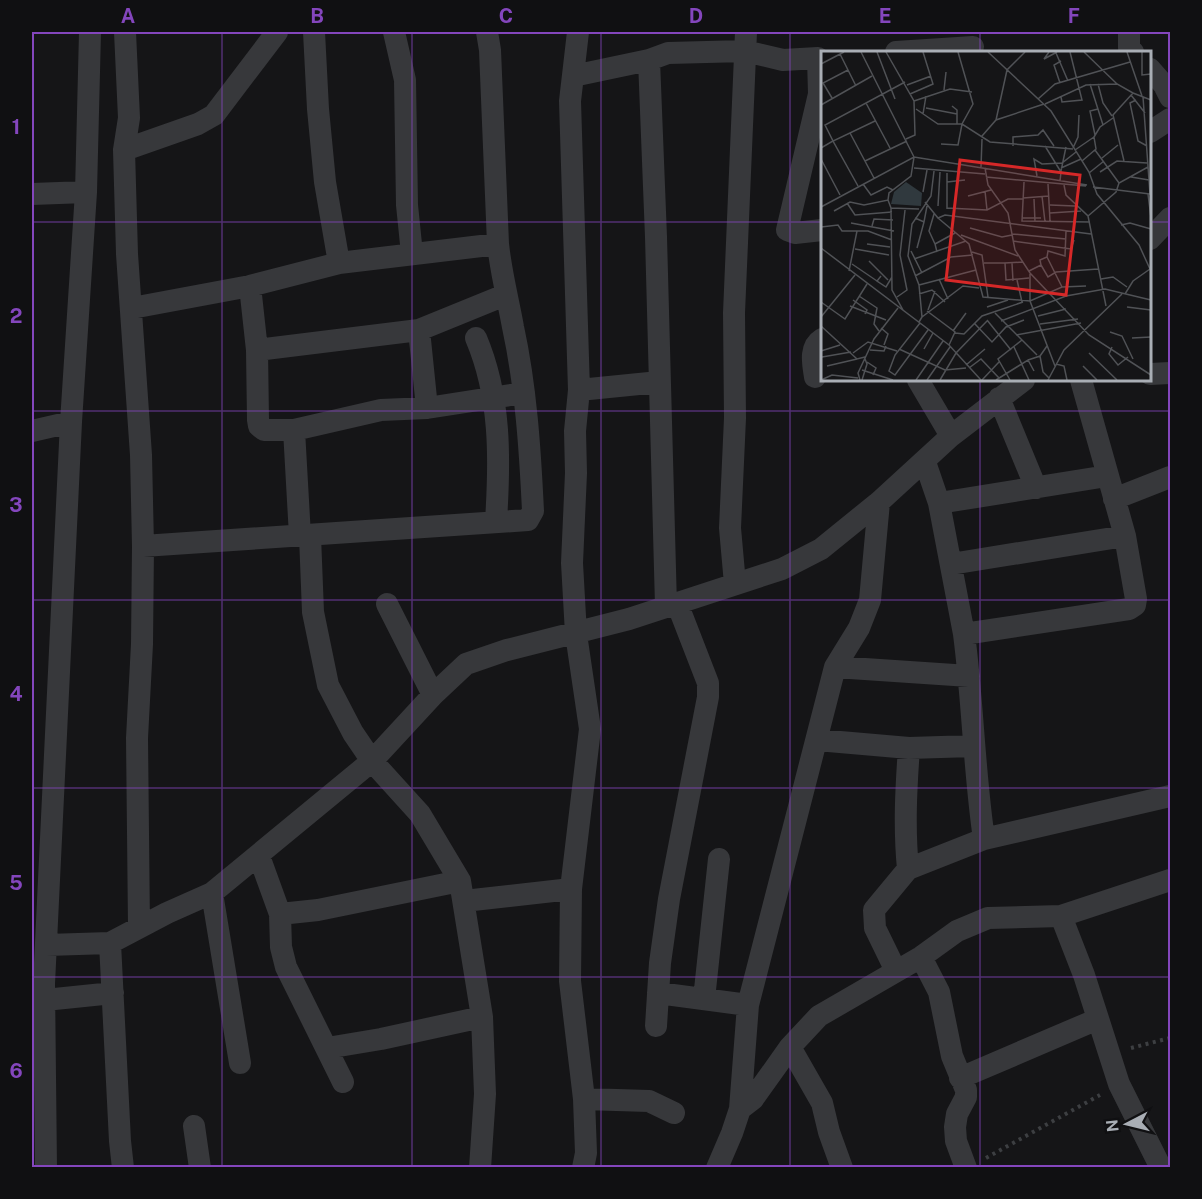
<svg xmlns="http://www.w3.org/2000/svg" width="1202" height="1199" font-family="'Public Sans',sans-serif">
<rect width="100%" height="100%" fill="#151517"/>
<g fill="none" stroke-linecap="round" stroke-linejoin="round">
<path stroke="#3d3f42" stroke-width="4" stroke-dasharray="3 4.5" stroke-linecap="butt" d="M1131 1048 1170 1038
M986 1158 1100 1095"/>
<path stroke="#37383b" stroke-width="22" d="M125 32 129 118 124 150 127 254 141 455 143 546 142 644 137 738 139 927
M314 32 318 109 325 182 339 263
M394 32 405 80 407 205 412 254
M578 32 570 101 579 390 575 431 576 473 572 563 576 634 590 729 571 889 570 981 584 1099 586 1153 583 1168
M1129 32V48L1133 52
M896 52 973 47
M649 60 656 237 666 606
M1150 69 1164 85 1170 97
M573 76 649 60 668 53 745 51 783 60 818 58 819 94 787 230 795 233 822 230
M1150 132 1170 119
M124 150 198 124 214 115 277 32
M32 194 86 192
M1150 239 1170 218
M250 286 257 350 258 420 259 426 264 430H294L381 410 427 408 524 393
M132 308 250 286 339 263 498 244
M419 330 427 408
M476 338C501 397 500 459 496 521
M257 350 419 330 505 295
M1150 374 1170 373
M815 377C813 364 809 347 822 339
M918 380 951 436
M579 390 659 382
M999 398 1036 488
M294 430 300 536
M32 431 71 422
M925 462 939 503 964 634 1129 609 1135 605 1136 599 1125 536 1081 380
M1114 499 1170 477
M939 503 1107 476
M310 536 313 612 328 685 353 733 372 761 420 814 460 881 482 1017 485 1094 480 1168
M143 546 528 520 533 511C530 449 526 387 513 327 508 299 501 273 498 244L490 50 487 32
M951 564 1125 536
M735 584 730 528 735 418 734 313 746 32
M387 604 433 695
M964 634C973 703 974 771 984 839
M835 667 969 676
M817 740 909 748 973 746
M259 856 280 914 281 947 286 967 343 1082
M908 869C904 828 906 789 909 748
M212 893 240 1063
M464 901 571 889
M280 914 318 910 460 881
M1061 916 1084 975 1119 1084 1161 1168
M110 943 120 1141 123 1168
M47 945 110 943 167 913 212 893 372 761 433 695 466 664 507 650 629 619 782 569 821 549 879 502 951 436 1024 380
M921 957 939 992 952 1056 966 1090V1097L957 1114 955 1127 956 1141 966 1168
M896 971 875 928 874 910 908 869 984 839 1170 796
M658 993 748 1005
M704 999 719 859
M45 1000 113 993
M656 1026 660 963 669 899 708 697V683L677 603
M790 1047 822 1103 829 1132 842 1168
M327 1048 381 1039 482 1017
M960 1078 1098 1019
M584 1099 649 1101 674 1113
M740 1109 753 1099 790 1047 819 1016 921 957 957 931 988 918 1061 916 1170 880
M194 1126 200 1168
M46 1168 44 984 71 422 86 192 90 32
M717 1168 732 1133 740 1109 748 1005 835 667 859 628 870 600 879 502"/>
</g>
<path fill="none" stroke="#8446bd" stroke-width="1.5" stroke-opacity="0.55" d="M222 32V1168M412 32V1168M601 32V1168M790 32V1168M980 32V52M32 222H822M1150 222H1170M980 380V1168M32 411H1170M32 600H1170M32 788H1170M32 977H1170"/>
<g transform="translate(821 51)">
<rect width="330" height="330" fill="#151517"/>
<path d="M85 131 101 142 100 155 70 153 73 141Z" fill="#30393e"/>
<path fill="none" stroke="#505256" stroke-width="1.5" d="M40 1 93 106 90 125 68 142 67 149M56 1 74 48M65 1 93 50 94 84 85 88M167 1 230 60 268 121 276 143 318 194 329 218M228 1 223 8 236 1M263 1 296 33 312 42 292 64 303 110M306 1 321 45M321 1V24L330 23M235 2 247 30M19 3 35 35M0 13 23 1M239 32 233 14 240 10M269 33 282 74M277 33 282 52 291 65M86 34 110 25M123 39 125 21M312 42 330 49M89 43 112 33 102 1M310 44 324 62M240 46 241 51 261 49 249 1M322 46 329 143M11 47 2 32 27 19M217 48 234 33 309 11M315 49 309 52 317 90 326 95M93 50 129 38 151 41M45 52 69 97M224 53 265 34 296 33M0 54 51 25M131 55 136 59V73M105 57 136 63M95 58 117 73H141L169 91 252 98M102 63 105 45M175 69 186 19 204 1M29 82 53 127M274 84 269 60 277 58M161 85 175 69 223 53M120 93 137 94 141 73 152 53 137 1M192 95V86L217 84 222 79 233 95M224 95 240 121 239 130M0 97 12 90 4 74 84 31M252 97 257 86 258 64M254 99 273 86M274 99 298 132M281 107 297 94M0 108 19 144M44 110 86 90M261 110 275 98 273 86 279 76 292 67M160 116 161 88M93 117 164 123M164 117 167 134 187 162 194 199 209 222 268 284 330 324M240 117 260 108M240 120 245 96M279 121 296 110 326 112M126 122V158M268 122 283 110M216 125 213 108 221 113 241 112 255 101M165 126 265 135M310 126 328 129M126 131 144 129M203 131 201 170 269 171M42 133 50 144 66 136 72 139M227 133 229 170M243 134 245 144 267 165 285 255M37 135 12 90 54 70M272 136 329 143M164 140 166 159M102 141 106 119M327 143 330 167M147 145 170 139M221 145 224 171M202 147 228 145M213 148 214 171M104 151 117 167 124 164 270 183M26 152 34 164 71 161M229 154 254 155M117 155 119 121M0 156 93 106 266 134M70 157 71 239 82 259M126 157 166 159 187 148H202M13 160 29 151 43 154 67 149 70 157 98 158M229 162 260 160M113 163 108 180 114 193M267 165 295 141 298 132 327 116M94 167 103 171 106 155M117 167 148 193 162 246 209 250 241 236 265 235M201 167H220M30 172 73 180M300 174 309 172 330 178M51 175 53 168 72 169M0 176 17 174 21 180H47L71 189M149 177 181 186 191 184M191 183 245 188M140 184 197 205M192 190 250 198 253 189M46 193 69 196M0 197 128 294 160 329M96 197 103 171M34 198 68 204M90 200 101 222M116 201 114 193 134 182M151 201 161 204 167 246M226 206 241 236M93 208 145 190M48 210 67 229M202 211 184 212 185 229 208 227M163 212H184M191 212 192 230M31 213 56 230M220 214 227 226 235 221 277 218M28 220 36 180M208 220 220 214 219 209 226 206 227 200 244 205 245 180M209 223V250L234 315M60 225 56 230 65 236 71 226M94 225 130 206 152 204M118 228 127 248M280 228 292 226 306 236M196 229 201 251M98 234 155 219M98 243 111 239 124 251M304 243 312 230 329 218M38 245 56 257 53 273 58 280M76 246 86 239 79 204 84 159M32 249 46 259 44 263M0 251 24 268 46 233M29 255 65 269M166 256 187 249M306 256 330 259M107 259 114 240M106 260 134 281 128 294M174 262 216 304M217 265 245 258M0 266 34 224M101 266 142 235 158 237M166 269 190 299M180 270 245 245 284 238 330 249M98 271 101 266 98 234 87 205 91 173 110 145 113 120M99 272 74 304 68 320 74 324 107 279M154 273 171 291 185 276 203 269M219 273 257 268M0 275 36 308 44 306M60 277 67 283 63 294M132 280 145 262M289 281 301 285 312 308M134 282 143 283 161 265 202 251M195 284 260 272M311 287 330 286M193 296 208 329M291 296 288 303 297 314 307 306M78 298 124 319 145 317M103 298 112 282M49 299 63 300 65 295M0 300 19 294M32 302 47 291 76 300M268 302 296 329M219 305 222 321 228 327M1 306 30 301M207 309 219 305 226 295M46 311 55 317 52 324M235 313 243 315 246 329M145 314 164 298M6 315 36 308M262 315 276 329M148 317 160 308 178 327M41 319 72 329M0 329 11 324 37 327M39 329 37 322 53 288 77 257M41 329 46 313 44 308M95 329 122 290M106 329 129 296M119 329 135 302 166 270M161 329 178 311M175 329 207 309 213 320M189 329 177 308 201 289M227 329 243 299 301 243"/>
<path fill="#d62828" fill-opacity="0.15" stroke="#d62828" stroke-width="3" d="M139 109 259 124 245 244 125 229Z"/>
<rect width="330" height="330" fill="none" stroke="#a9aeb5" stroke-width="3"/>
</g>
<rect width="1202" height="1199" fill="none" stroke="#101012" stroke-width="66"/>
<g transform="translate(1127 1124) rotate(263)" stroke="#101012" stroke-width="4.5" paint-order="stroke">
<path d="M0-4.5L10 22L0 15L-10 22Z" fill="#a9aeb5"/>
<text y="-9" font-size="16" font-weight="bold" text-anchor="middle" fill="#a9aeb5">N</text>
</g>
<rect x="33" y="33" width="1136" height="1133" fill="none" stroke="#8446bd" stroke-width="2"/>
<g font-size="20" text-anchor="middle" font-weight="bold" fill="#8446bd">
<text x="128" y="23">A</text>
<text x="317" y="23">B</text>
<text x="506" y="23">C</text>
<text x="696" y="23">D</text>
<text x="885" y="23">E</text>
<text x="1074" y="23">F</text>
<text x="16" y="134">1</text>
<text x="16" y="323">2</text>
<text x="16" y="512">3</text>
<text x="16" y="701">4</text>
<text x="16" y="890">5</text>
<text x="16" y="1078">6</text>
</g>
</svg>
